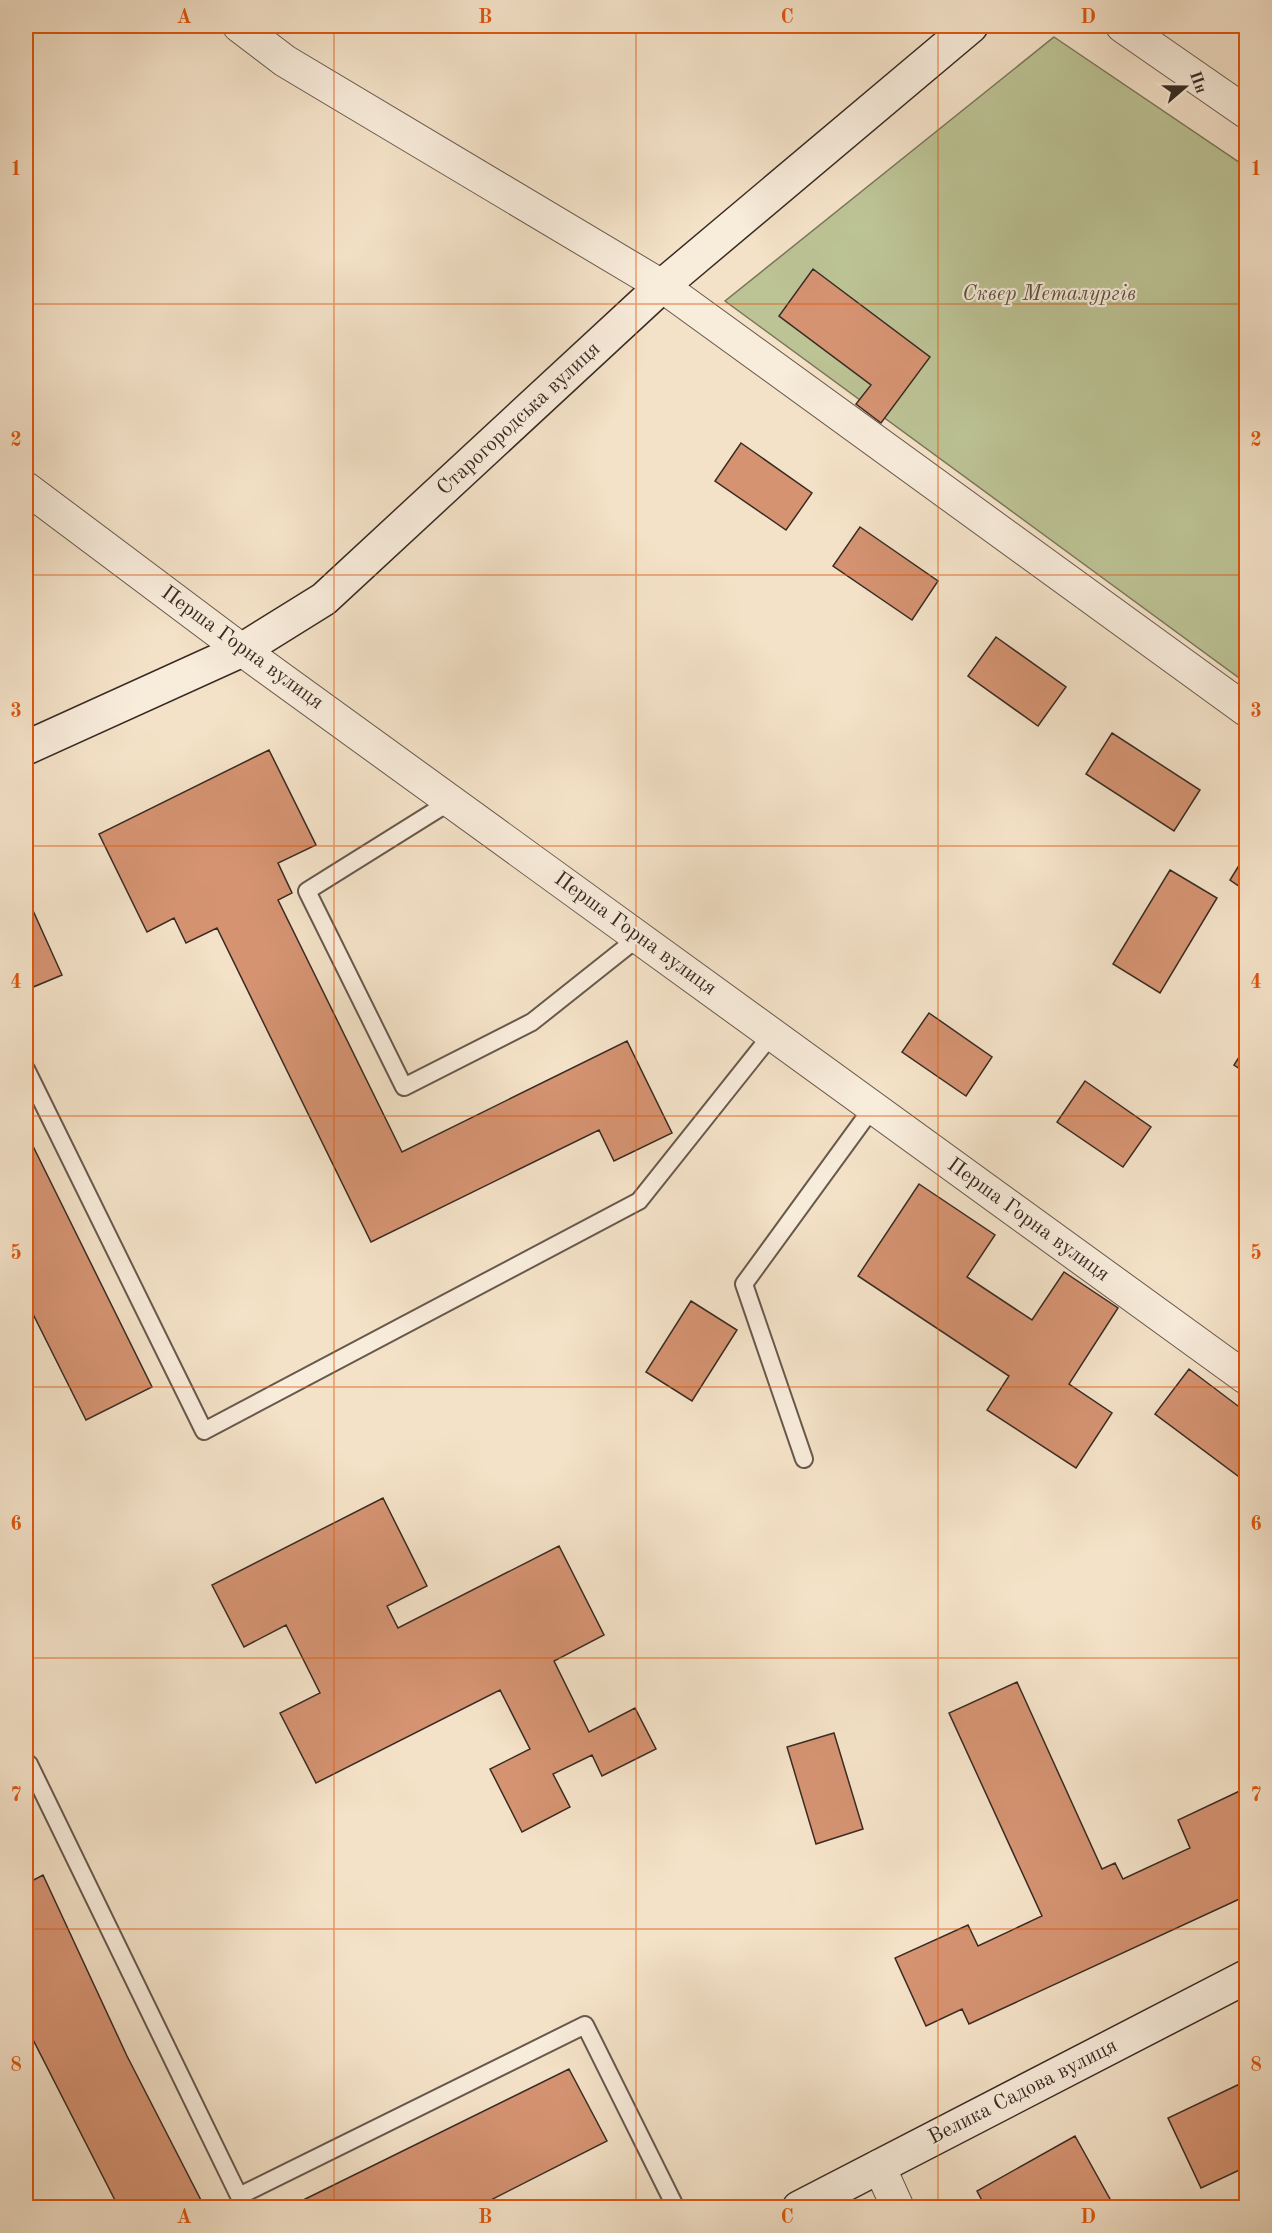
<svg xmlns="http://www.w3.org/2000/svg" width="1272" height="2233" font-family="'Old Standard TT',serif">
<rect width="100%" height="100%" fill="#f4e2c8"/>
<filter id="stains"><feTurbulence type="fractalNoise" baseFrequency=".00333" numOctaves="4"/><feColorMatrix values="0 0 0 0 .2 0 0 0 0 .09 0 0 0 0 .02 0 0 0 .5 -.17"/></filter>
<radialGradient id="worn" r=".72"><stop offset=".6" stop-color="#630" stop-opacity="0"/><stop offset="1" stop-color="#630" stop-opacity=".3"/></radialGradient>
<path fill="#bcc395" stroke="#7a775c" stroke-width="1.5" d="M1054 37 1246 167V683L725 301Z"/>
<path fill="#d59372" stroke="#392b24" stroke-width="1.5" d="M1230 26H1246V38Z
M813 269 930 357 881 423 856 404 871 385 779 316Z
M741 443 812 493 786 530 715 481Z
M860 527 938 581 912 620 833 566Z
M996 637 1066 687 1038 726 968 676Z
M1112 733 1200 790 1174 831 1086 774Z
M269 750 316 845 278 863 292 893 278 900 402 1152 627 1041 672 1133 614 1161 599 1130 371 1242 217 928 186 943 174 918 147 932 99 834Z
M1246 854V891L1230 880Z
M1170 870 1217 898 1160 993 1113 964Z
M26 895 62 975 26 990Z
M929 1013 992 1057 966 1096 902 1052Z
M1246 1046V1073L1234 1065Z
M1085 1081 1151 1127 1123 1167 1057 1122Z
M26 1132 152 1387 86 1420 26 1300Z
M919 1184 995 1235 967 1277 1032 1320 1064 1272 1118 1308 1069 1384 1112 1413 1076 1468 987 1410 1009 1376 858 1276Z
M691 1301 737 1330 692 1401 646 1372Z
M1189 1369 1246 1412V1482L1155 1414Z
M383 1498 427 1586 387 1606 398 1628 559 1546 604 1635 554 1661 589 1732 635 1708 656 1749 602 1776 592 1755 553 1774 570 1807 522 1832 490 1769 530 1749 500 1690 316 1783 280 1713 320 1693 286 1625 244 1647 212 1585Z
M1017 1682 1102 1869 1115 1863 1123 1879 1190 1848 1178 1820 1246 1788V1896L969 2024 962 2009 926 2026 895 1958 968 1925 978 1946 1042 1916 949 1713Z
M834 1733 863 1829 816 1844 787 1747Z
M43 1875 127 2056 205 2208H119L26 2026V1884Z
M569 2069 607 2141 475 2208H287Z
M1246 2081V2167L1201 2188 1168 2118Z
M1075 2136 1115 2208H986L977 2191Z"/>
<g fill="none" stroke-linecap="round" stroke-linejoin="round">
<g stroke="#68594d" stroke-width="20">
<path id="lane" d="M451 801 307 891 404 1087 532 1022 639 937
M26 1069 204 1431 639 1201 772 1034
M804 1459 744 1284 873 1107
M26 1766 29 1764 239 2196 585 2025 676 2208"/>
</g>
<g stroke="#68594d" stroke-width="34">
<path id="street" d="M239 26 285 61 662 286 1246 710
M1122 26 1246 112
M26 488 242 650 1246 1378
M879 2166 898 2208"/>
</g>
<g stroke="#392b24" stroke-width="36">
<path id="secondary" d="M26 748 242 650 324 599 662 286 971 26
M799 2208 1246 1977"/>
</g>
<use href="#lane" stroke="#f8ecdb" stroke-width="16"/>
<use href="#street" stroke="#f8ecdb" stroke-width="32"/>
<use href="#secondary" stroke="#f8ecdb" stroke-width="33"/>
</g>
<path fill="none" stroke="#df570d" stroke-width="1.5" stroke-opacity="0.55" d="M334 26V2208M636 26V2208M938 26V2208M26 304H1246M26 575H1246M26 846H1246M26 1116H1246M26 1387H1246M26 1658H1246M26 1929H1246"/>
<g text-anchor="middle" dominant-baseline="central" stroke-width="4.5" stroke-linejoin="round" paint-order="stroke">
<g font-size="21" font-style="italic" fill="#5a5140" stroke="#f8ecdb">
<text x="1049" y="294">Сквер Металургів</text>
</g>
<g font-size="21" fill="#392b24" stroke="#f8ecdb">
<text transform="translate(519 419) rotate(-43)">Старогородська вулиця</text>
<text transform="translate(242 648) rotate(36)">Перша Горна вулиця</text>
<text transform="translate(635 934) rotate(36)">Перша Горна вулиця</text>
<text transform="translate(1028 1220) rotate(36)">Перша Горна вулиця</text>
<text transform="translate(1023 2092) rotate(-27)">Велика Садова вулиця</text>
</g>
</g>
<rect width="1272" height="2233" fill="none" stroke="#f4e2c8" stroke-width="66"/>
<g transform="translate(1185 87) rotate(70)" stroke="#f8ecdb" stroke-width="4.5" paint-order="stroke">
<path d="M0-4.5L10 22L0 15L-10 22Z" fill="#392b24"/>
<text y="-9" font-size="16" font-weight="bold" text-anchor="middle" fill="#392b24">Пн</text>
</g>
<rect x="33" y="33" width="1206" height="2167" fill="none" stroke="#df570d" stroke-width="2"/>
<g font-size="20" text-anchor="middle" font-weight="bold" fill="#df570d">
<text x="184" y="23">A</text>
<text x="485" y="23">B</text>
<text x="787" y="23">C</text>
<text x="1088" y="23">D</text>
<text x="16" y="175">1</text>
<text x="1256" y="175">1</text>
<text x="16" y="446">2</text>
<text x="1256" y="446">2</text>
<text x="16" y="717">3</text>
<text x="1256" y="717">3</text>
<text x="16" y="988">4</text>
<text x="1256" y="988">4</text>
<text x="16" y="1259">5</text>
<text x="1256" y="1259">5</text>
<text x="16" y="1530">6</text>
<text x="1256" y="1530">6</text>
<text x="16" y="1801">7</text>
<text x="1256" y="1801">7</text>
<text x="16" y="2071">8</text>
<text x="1256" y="2071">8</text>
<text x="184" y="2223">A</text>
<text x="485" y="2223">B</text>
<text x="787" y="2223">C</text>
<text x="1088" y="2223">D</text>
</g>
<rect width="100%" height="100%" filter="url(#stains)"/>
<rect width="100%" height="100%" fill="url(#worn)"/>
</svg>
